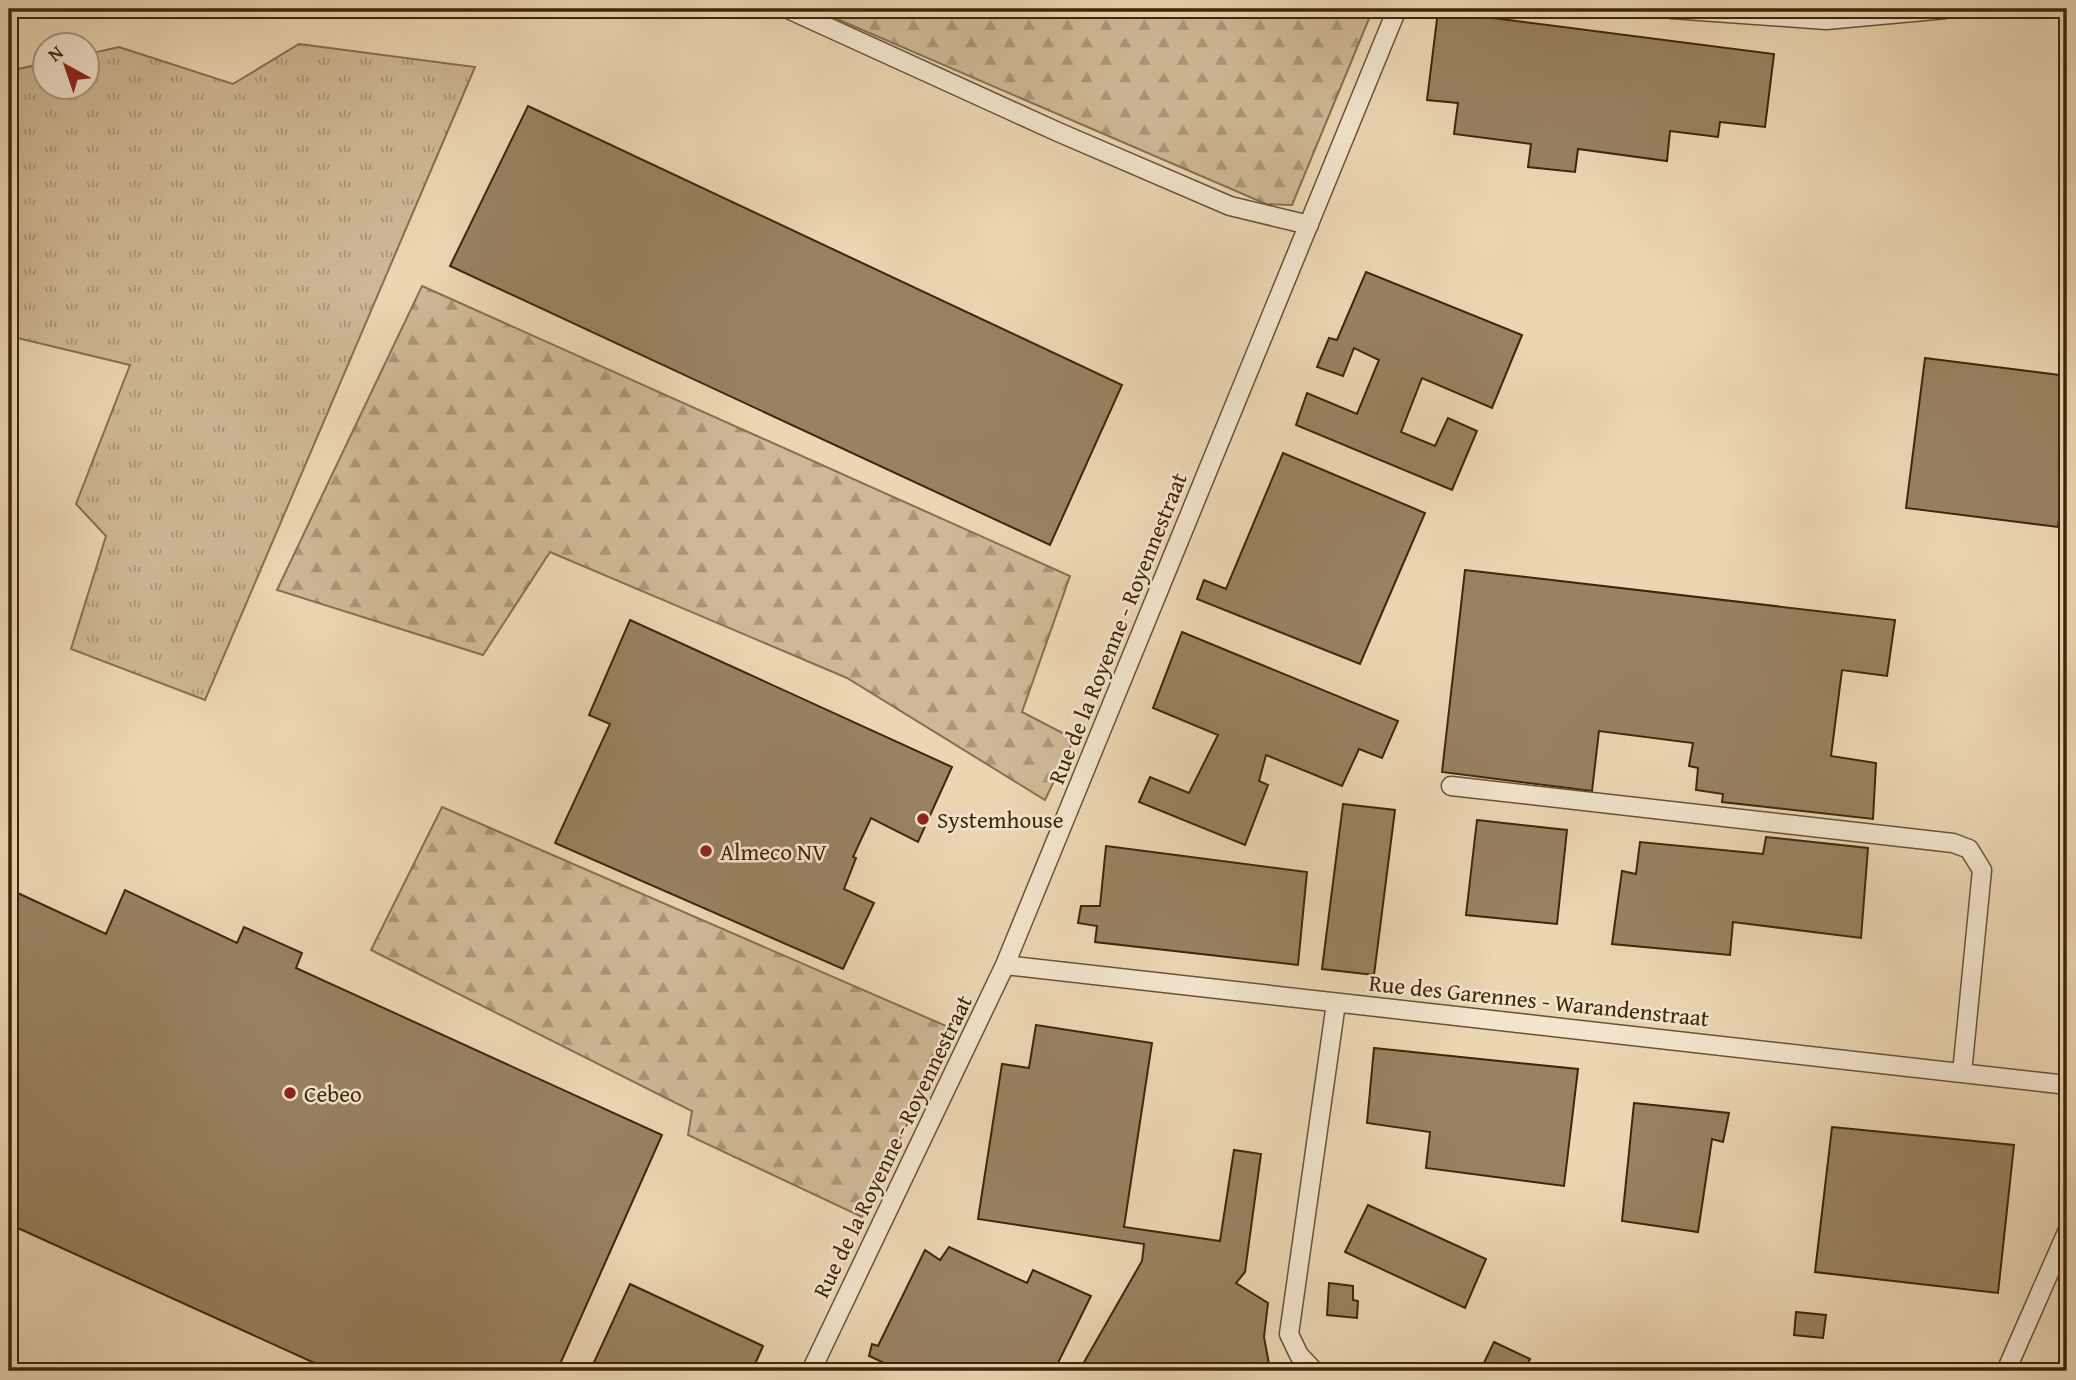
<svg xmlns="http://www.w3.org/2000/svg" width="2076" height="1380" font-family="'Gentium Book Plus',serif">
<defs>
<pattern id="grass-tufts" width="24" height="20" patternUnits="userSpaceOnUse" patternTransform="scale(1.75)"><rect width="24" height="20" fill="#ceb895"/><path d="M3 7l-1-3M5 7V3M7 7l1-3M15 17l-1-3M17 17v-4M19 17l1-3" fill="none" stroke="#a99678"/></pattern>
<pattern id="forest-firs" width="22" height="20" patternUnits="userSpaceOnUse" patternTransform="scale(1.75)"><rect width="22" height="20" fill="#ceb895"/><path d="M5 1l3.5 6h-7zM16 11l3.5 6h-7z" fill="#a99678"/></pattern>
</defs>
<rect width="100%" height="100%" fill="#ebd6b2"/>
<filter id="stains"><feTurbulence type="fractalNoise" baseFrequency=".00286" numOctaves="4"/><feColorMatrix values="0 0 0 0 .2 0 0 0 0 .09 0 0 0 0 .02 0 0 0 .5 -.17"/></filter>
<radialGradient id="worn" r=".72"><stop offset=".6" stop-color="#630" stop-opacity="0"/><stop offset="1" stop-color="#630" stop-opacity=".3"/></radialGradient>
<path fill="url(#grass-tufts)" stroke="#86704f" stroke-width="2" d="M299 44 475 67 205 700 71 649 106 536 76 504 130 365 9 336V71L45 63 46 88H88V54L119 47 233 84Z"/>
<path fill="url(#forest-firs)" stroke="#86704f" stroke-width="2" d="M814 9H1373L1292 205 1266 204Z
M422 286 1070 576 1022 712 1074 739 1045 800 847 678 550 552 483 655 277 590Z
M442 807 953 1029 862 1217 688 1135 692 1111 371 950Z"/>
<path fill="#988261" stroke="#3e2709" stroke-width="2" d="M1438 11 1774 54 1765 127 1720 122 1718 137 1670 131 1667 161 1578 149 1575 172 1528 167 1531 144 1454 134 1458 103 1427 100Z
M528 106 1122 385 1050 545 450 266Z
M1366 272 1522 335 1492 408 1422 378 1401 432 1435 446 1448 418 1477 431 1452 490 1296 425 1307 393 1357 414 1379 360 1354 348 1343 376 1317 367 1329 338 1337 340Z
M1925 358 2067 376V452L2058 527 1906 508Z
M1283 453 1425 513 1360 664 1197 599 1204 580 1226 589Z
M1465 570 1895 620 1887 676 1842 670 1831 756 1876 763 1873 819 1722 802 1723 794 1696 790 1698 768 1689 766 1693 743 1599 731 1592 791 1442 772Z
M630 620 952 767 918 842 871 818 853 857 856 858 844 889 874 903 843 969 555 843 610 724 589 715Z
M1182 632 1398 721 1382 758 1359 749 1342 786 1266 755 1259 781 1268 785 1245 845 1139 802 1150 777 1189 793 1218 735 1153 708Z
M1343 804 1395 810 1374 975 1322 969Z
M1477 820 1567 830 1557 924 1466 915Z
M1766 837 1868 848 1861 938 1733 922 1730 955 1612 944 1622 871 1636 874 1640 842 1763 854Z
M1106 846 1307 872 1298 965 1095 942 1097 926 1078 923 1081 906H1100Z
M9 889 106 934 125 890 237 943 244 927 302 953 296 968 662 1135 557 1371H332L9 1224Z
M1036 1025 1152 1043 1124 1227 1220 1241 1234 1150 1261 1154 1245 1272 1236 1283 1268 1303 1264 1337 1269 1364 1265 1371H1079L1142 1261 1144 1244 978 1219 1002 1064 1029 1068Z
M1374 1048 1578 1069 1564 1186 1426 1168 1430 1132 1367 1123Z
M1634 1103 1729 1113 1723 1142 1712 1139 1698 1232 1622 1221Z
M1832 1127 2014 1145 1998 1293 1815 1272Z
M1368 1205 1486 1259 1465 1308 1345 1252Z
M949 1247 1027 1283 1033 1270 1091 1296 1054 1371H901L869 1356 872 1344 878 1346 925 1250 940 1260Z
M1329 1283 1353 1286V1300L1358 1301 1357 1318 1327 1315Z
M630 1284 763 1346 752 1371H590Z
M1796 1312 1826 1315 1823 1338 1794 1335Z
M1494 1342 1530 1359 1524 1371H1480Z"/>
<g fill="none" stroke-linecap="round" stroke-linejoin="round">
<g stroke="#695333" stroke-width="21">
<path id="minor" d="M788 9 1058 132 1230 206 1309 225
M1672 9 1826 20 1946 9
M1451 786 1953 843 1969 849 1982 870 1962 1073
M1005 965 2067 1085
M811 1371 1005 965 1397 9
M1314 1371 1299 1355 1289 1334 1336 1003
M2006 1371 2067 1232"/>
</g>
<use href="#minor" stroke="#f2e4cd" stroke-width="18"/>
</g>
<g fill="#8f2418" stroke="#f2e4cd" stroke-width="2.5">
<circle cx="923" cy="819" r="7"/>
<circle cx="706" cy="851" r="7"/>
<circle cx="290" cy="1093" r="7"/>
</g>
<g text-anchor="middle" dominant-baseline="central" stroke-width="5" stroke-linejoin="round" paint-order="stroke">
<g font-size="23" fill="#3e2709" stroke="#f2e4cd">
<text transform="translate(1117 628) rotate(-68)">Rue de la Royenne - Royennestraat</text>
<text transform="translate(1539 1000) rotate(6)">Rue des Garennes - Warandenstraat</text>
<text transform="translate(892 1146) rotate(-64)">Rue de la Royenne - Royennestraat</text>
</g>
<g font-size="23" fill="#3e2709" stroke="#f2e4cd" text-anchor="start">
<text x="937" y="819">Systemhouse</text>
<text x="720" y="851">Almeco NV</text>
<text x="304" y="1093">Cebeo</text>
</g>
</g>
<rect width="2076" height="1380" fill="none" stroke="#ebd6b2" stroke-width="35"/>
<rect x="10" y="10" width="2055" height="1359" fill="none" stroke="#3e2709" stroke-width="3.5"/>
<rect x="18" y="18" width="2041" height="1345" fill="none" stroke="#3e2709" stroke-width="2"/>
<g transform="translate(66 66) rotate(320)"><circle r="33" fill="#f2e4cd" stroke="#aa987f" stroke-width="2"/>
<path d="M0-5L12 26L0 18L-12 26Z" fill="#8f2418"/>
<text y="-10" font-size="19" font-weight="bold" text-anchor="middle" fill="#3e2709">N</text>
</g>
<rect width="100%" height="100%" filter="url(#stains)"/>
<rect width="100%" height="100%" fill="url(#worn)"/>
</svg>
